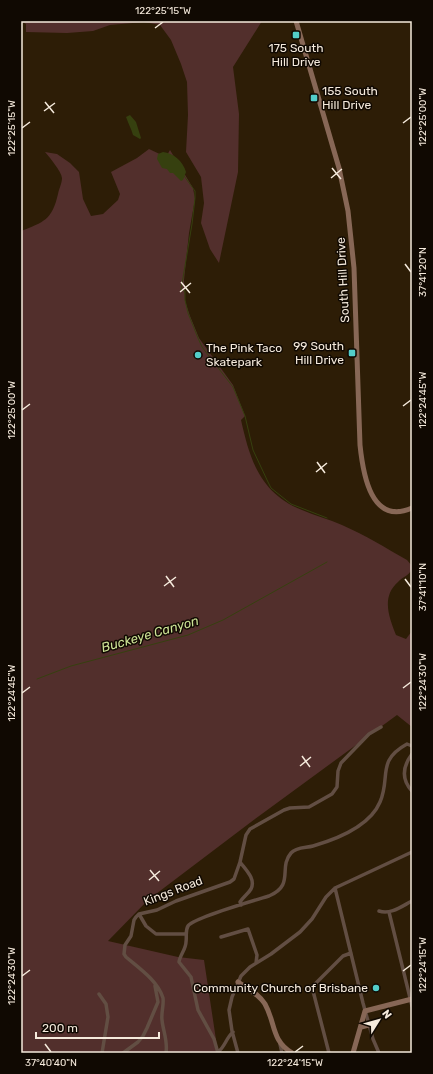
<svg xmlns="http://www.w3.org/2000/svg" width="433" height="1074" font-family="Rubik,sans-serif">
<rect width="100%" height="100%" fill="#2d1d06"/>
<path fill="#522f2c" d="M21 21H262L233 67 239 114 238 172 219 263 210 249 201 223 204 203 201 177 186 152 188 115 187 82 181 64 171 40 160 25 144 22 110 25 93 31 67 33 26 32V24Z
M149 149 166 157 170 150 193 188 195 199 189 233 184 280 185 301 190 316 199 338 233 385 245 416 241 420C250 460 260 493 302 510 315 516 329 519 342 525 365 535 386 548 407 560L412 566C412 575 403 576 398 582 381 597 389 617 396 635L406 639 412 631V727L397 715 255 819 148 900 108 941 178 957 204 960 218 1053H21V231C44 222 52 220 58 194 59 189 62 183 62 178 61 171 50 158 45 152L57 154 70 163 79 172 83 199 91 216 103 214 118 200 120 194 111 172 137 158Z"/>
<path fill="#36400f" d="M130 115 136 122 141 138 140 139 133 135C131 128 128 123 126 117Z
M163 152C173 153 183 161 186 172L183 180 181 181 173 173H170L167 169 162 168 157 159 158 154Z"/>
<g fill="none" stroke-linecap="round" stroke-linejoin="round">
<path stroke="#36400f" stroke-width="1" d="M184 176 195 191V198L192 224 181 290 185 291V300L188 313 198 338 202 347 233 387 245 416 253 450 268 482 271 488 291 504 327 518
M37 679 71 666 188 635 223 620 327 562"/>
<path stroke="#624e43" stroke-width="3.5" d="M412 754C403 766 401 779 412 791
M335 888 363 1003 373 1039 379 1053
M241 905 240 902C243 897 248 894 251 889 256 879 246 870 240 862L246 835 250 829 284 810 290 808 309 807 332 794 337 787 338 771 341 763 369 734 381 727
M379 911C391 915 402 906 412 901
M389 912 412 1006
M139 914 146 926 156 934H186
M221 937 248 929 257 955 256 963
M99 994 106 1004 108 1017 102 1053
M280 1044 282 1053
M218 1052C225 1047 226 1038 233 1032
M123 1053 138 1042 143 1036 147 1028 158 1002 155 986
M166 1053C168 1041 163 1031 162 1020 161 1013 164 1005 163 998 158 981 139 968 126 957L124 954 125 945 131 936 134 920 136 917 139 914 157 910 176 901 230 882 234 879 240 862
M218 1053 214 1039 198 1010 191 977 179 962C180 955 186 949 186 942 187 936 185 931 188 926 193 918 256 900 269 896 295 885 278 868 291 853 296 847 306 848 313 846 337 839 370 826 380 802 391 777 376 761 407 744L412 746
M238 1053 232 1031 229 1010 232 997 241 976 250 967 271 954 300 932 312 919 326 897 335 888 412 852
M329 1053 312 987 343 956 351 953"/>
<path stroke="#876756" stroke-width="5" d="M296 21 339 168 348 211 354 268 360 445C363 474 371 526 412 508
M238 982C248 989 259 994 265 1004 276 1024 271 1040 292 1053
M361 1027 369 1025
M353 1053 365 1011 412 999"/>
</g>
<path fill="none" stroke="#f5eadc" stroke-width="1.5" d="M155 28 163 22M45 102 54 113M44 111 55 103M403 123 411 117M22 128 30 122M332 168 341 179M331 178 342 169M405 264 411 272M181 282 190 293M180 292 191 283M403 406 411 400M22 410 30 404M317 462 325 473M316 472 327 463M166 576 174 587M405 579 411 587M164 586 176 577M403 688 411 682M22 693 30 687M302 756 310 767M300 766 311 757M150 870 159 881M149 880 160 871M403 971 411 965M22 976 30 970M45 1044 51 1052M295 1052 303 1046"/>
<g fill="#53cdc9" stroke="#100902" stroke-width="1.5">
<rect x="292" y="31" width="8" height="8" rx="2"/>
<rect x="310" y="94" width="8" height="8" rx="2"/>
<rect x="348" y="349" width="8" height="8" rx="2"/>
<circle cx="198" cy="355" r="4"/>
<circle cx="376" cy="988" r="4"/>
</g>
<g text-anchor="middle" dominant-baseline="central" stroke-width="3" stroke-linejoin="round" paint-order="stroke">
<g font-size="12" fill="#f5eadc" stroke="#100902" text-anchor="start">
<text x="296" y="48" text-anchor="middle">175 South<tspan x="296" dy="14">Hill Drive</tspan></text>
<text x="322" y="91">155 South<tspan x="322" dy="14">Hill Drive</tspan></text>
<text x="344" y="346" text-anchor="end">99 South<tspan x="344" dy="14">Hill Drive</tspan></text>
<text x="206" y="348">The Pink Taco<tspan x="206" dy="14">Skatepark</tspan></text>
<text x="368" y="988" text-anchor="end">Community Church of Brisbane</text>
</g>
<g font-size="12" fill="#f5eadc" stroke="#100902">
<text transform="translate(343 280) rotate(-93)">South Hill Drive</text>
<text transform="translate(173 891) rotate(-21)">Kings Road</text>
</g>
<g font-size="13" font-style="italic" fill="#cde295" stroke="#100902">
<text transform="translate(150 634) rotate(-16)">Buckeye Canyon</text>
</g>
</g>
<rect width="433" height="1074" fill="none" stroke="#100902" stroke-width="44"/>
<g transform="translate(379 1020) rotate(53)" stroke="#100902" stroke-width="3" paint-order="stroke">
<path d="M0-3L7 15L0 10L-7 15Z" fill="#f5eadc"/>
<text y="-6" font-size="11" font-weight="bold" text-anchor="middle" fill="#f5eadc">N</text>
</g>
<path d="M36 1032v6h123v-6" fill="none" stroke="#f5eadc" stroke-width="2"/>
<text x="42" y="1032" font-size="12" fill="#f5eadc" stroke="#100902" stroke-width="3" paint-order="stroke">200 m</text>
<rect x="22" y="22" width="389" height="1030" fill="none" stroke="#f5eadc" stroke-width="1.5"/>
<g font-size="10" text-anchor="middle" fill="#f5eadc">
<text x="163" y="14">122°25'15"W</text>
<text transform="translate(422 117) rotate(-90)" y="4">122°25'00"W</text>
<text transform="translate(11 128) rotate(-90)" y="4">122°25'15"W</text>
<text transform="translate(422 272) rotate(-90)" y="4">37°41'20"N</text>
<text transform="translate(422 400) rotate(-90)" y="4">122°24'45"W</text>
<text transform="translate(11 410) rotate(-90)" y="4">122°25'00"W</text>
<text transform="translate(422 587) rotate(-90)" y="4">37°41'10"N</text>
<text transform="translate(422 682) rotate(-90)" y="4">122°24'30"W</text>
<text transform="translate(11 693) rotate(-90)" y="4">122°24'45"W</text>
<text transform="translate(422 965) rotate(-90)" y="4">122°24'15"W</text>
<text transform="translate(11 976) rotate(-90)" y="4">122°24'30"W</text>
<text x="51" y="1066">37°40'40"N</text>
<text x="295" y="1066">122°24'15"W</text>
</g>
</svg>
